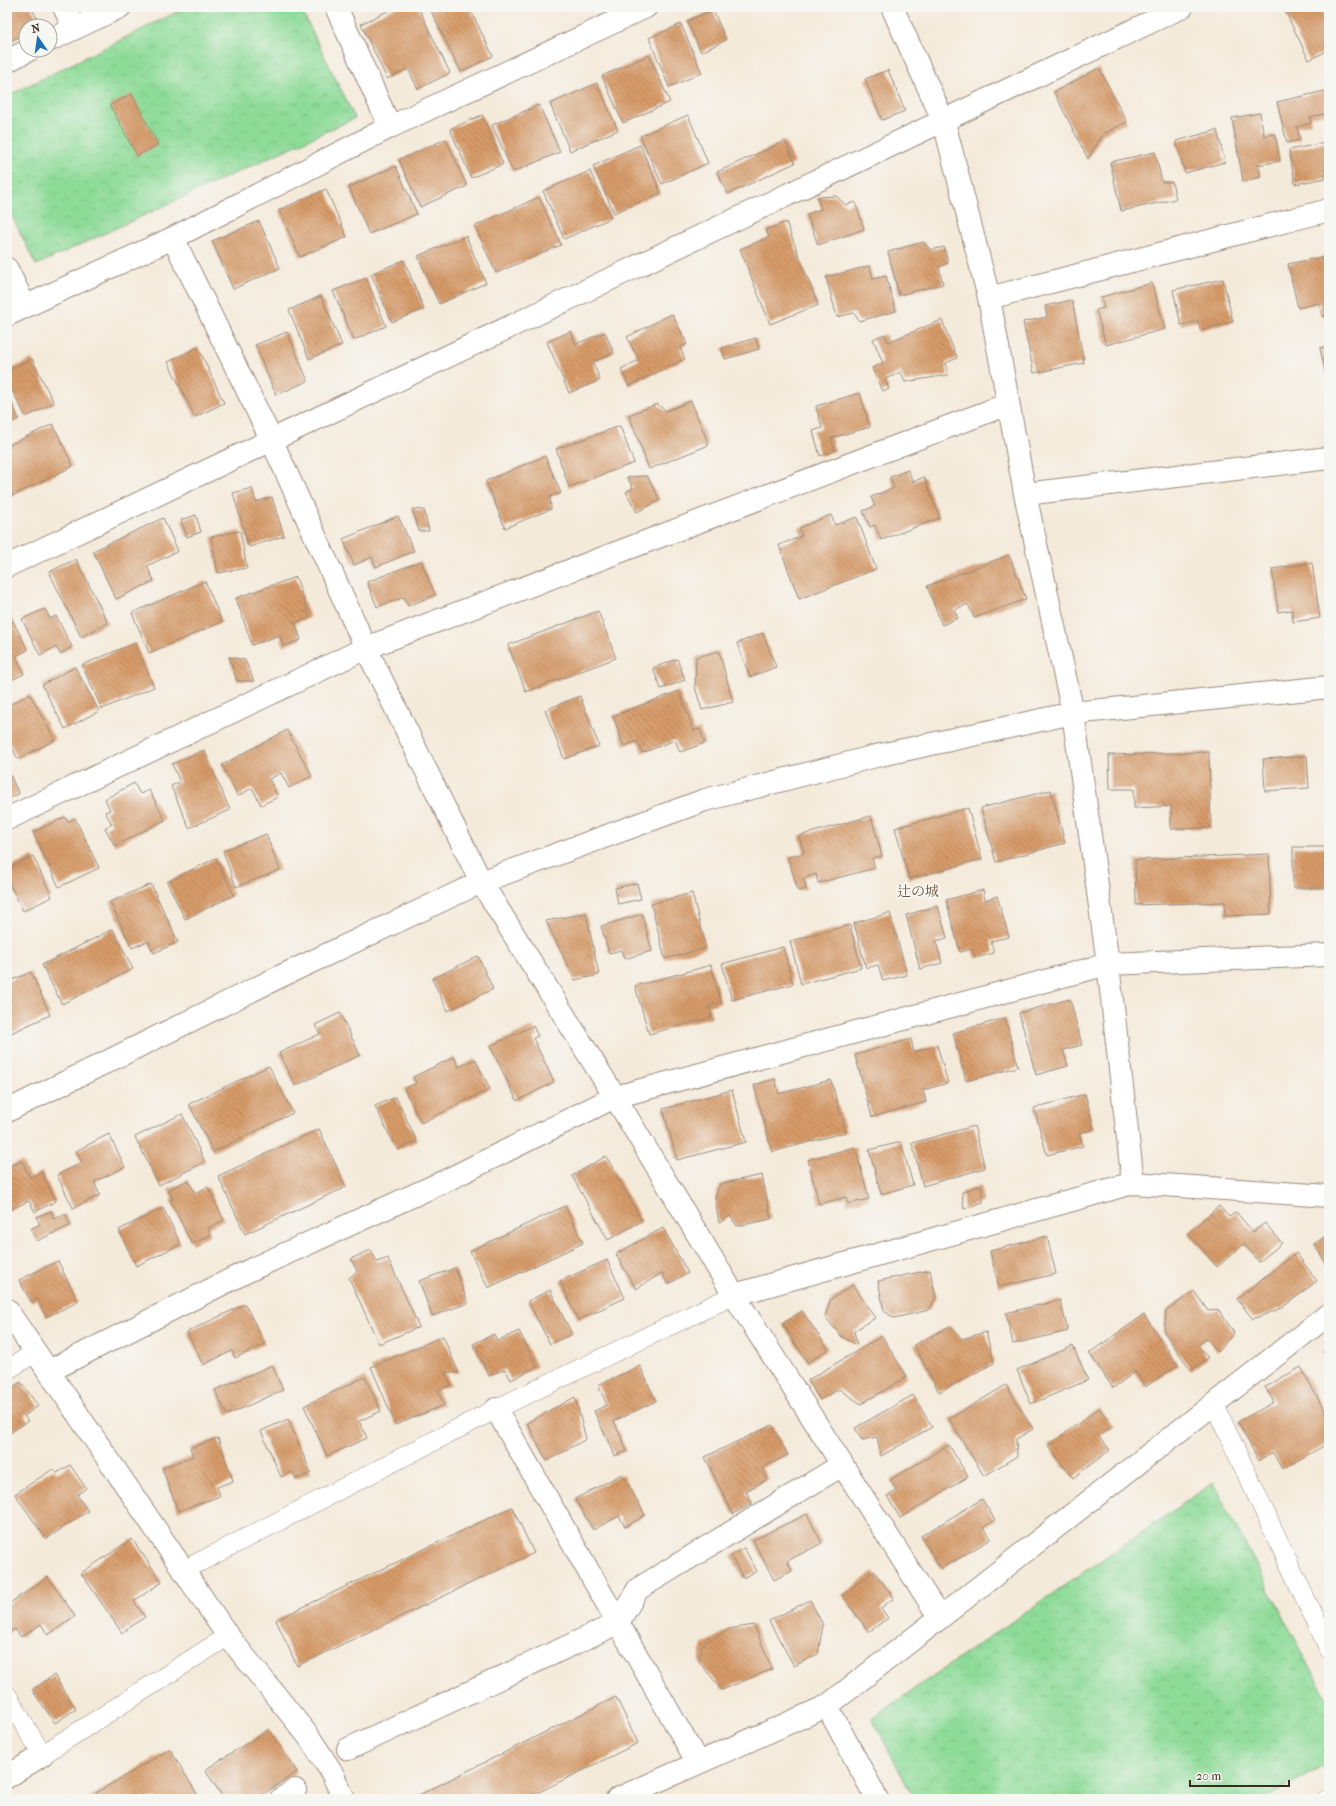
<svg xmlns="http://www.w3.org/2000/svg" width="1336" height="1806" font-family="'IM FELL French Canon','Noto Serif JP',serif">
<defs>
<pattern id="park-crowns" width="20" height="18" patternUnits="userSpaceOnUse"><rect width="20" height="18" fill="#8edb98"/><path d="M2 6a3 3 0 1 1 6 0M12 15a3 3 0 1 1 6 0" fill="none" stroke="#7bbc83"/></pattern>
<pattern id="building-back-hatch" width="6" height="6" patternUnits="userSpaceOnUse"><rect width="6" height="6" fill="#d79b69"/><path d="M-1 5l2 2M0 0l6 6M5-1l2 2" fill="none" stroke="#b07f56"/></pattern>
</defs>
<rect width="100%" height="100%" fill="#f6f6f2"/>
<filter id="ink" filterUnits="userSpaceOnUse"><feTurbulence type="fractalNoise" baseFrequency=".025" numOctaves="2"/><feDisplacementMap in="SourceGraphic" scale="8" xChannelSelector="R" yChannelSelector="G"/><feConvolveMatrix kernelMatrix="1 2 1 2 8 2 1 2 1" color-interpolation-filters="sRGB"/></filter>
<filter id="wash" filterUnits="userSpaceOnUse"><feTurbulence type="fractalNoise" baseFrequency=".012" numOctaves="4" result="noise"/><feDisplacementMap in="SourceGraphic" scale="16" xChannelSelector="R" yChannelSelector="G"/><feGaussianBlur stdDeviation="0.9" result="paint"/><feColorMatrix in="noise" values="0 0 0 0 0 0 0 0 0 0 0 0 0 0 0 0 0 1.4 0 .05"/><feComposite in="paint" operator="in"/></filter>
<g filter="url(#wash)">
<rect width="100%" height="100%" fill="#f4eada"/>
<path fill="url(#park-crowns)" stroke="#64825b" d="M187 7H300L355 118 36 265 7 206V96Z
M1213 1483 1329 1703V1763L1265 1799H914L872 1718Z"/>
<g id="blocks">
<path fill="url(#building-back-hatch)" d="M7 7H31L41 26H26V33L7 43Z
M396 7H418L450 73 418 89 408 69 387 79 361 24Z
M429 7H469L493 56 461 72Z
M1283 7H1329V50L1309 60Z
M713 10 726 40 701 52 687 21Z
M681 24 702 73 669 87 649 38Z
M649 55 670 102 623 123 602 76Z
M1099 68 1127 122 1103 134 1088 159 1054 92Z
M888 70 905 111 882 120 865 79Z
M597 83 618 130 570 151 550 104Z
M1329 90V113L1310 117 1311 123 1297 127 1300 140 1287 143 1277 102Z
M132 94 158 145 137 156 110 105Z
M539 105 560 152 513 172 492 125Z
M1260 113 1264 136 1275 134 1280 161 1258 165 1261 177 1243 181 1232 118Z
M482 115 503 164 471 178 450 129Z
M688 115 708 163 662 184 640 136Z
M1217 130 1225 162 1185 173 1176 141Z
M446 139 467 186 420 207 399 160Z
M785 141 795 163 728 194 717 172Z
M1329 142V166L1324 167 1326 178 1295 184 1289 150Z
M640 145 661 193 614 213 593 166Z
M1155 152 1162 182H1172L1176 199 1121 211 1110 162Z
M396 166 417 214 369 234 349 187Z
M590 171 611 218 564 239 543 191Z
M326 189 347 237 300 257 279 210Z
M836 196 846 205 855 202 864 229 818 245 807 214 821 209 817 197Z
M539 197 561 245 496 273 475 226Z
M259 221 280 268 233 289 212 241Z
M786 222 818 305 770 324 740 249 769 237 766 230Z
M466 236 486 283 439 304 418 256Z
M923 242 931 250 944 247 948 263 939 267 943 284 899 295 888 252Z
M1328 256 1329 315 1322 316 1319 303 1298 308 1288 264Z
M404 260 424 309 392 322 371 274Z
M870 266 873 279 886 276 896 311 859 321 854 313 837 317 826 277Z
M366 278 386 326 354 340 333 291Z
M1223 279 1233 322 1200 330 1198 321 1181 325 1173 290Z
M1152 283 1165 329 1106 345 1096 310 1104 308 1101 297Z
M321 296 342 345 309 359 289 310Z
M1072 300 1084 363 1034 373 1023 322 1047 317 1045 306Z
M672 314 687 344 680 348 685 359 629 386 621 369 639 360 627 337Z
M942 320 957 358 946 363 948 375 905 382 901 372 885 379 889 389 882 391 872 368 883 363 873 339 885 334 888 342Z
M571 331 576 344 605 332 614 353 593 362 600 380 569 393 547 342Z
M287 332 308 381 276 395 255 345Z
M756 338 759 349 725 359 722 348Z
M1329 346V386H1328L1320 348Z
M198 347 224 403 195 417 168 362Z
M32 359 54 403 26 417 7 380V371Z
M7 393 19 419 7 425Z
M860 393 870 427 831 438 835 451 820 456 813 431 822 428 816 406Z
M691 401 709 445 649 469 629 415 657 404 666 411Z
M53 424 73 466 12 496 7 486V446Z
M620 426 634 463 569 487 556 449Z
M545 456 561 493 550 497 551 509 505 528 486 481Z
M908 470 913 482 924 477 940 518 881 540 875 525 870 527 863 511 875 506 871 497 894 488 890 477Z
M647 476 660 500 637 512 626 492 633 488 627 477Z
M252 488 256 502 272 497 284 536 249 547 233 493Z
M412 509 424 510 429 531H419Z
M196 515 201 532 187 537 181 520Z
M831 515 835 525 857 517 876 569 799 599 779 545 802 536 799 528Z
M398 516 414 551 376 567 372 557 354 565 343 539Z
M163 518 178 551 147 566 154 581 116 599 93 551Z
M240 531 247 568 218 573 211 537Z
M1009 555 1026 599 974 618 968 604 954 610 958 618 942 625 927 586Z
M76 559 108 623 81 637 49 572Z
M421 561 435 595 408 606 404 597 377 607 367 582Z
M1312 563 1320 618 1293 622 1292 610 1278 612 1272 569Z
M296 577 310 618 295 623 301 640 283 646 280 635 252 645 236 598Z
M205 581 222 622 149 653 132 613Z
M45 609 50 619 56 616 72 647 60 654 56 647 40 655 22 619Z
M7 610 28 650 16 656 24 674 7 682Z
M598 611 616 658 526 692 508 645Z
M763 633 776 667 750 677 737 643Z
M135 643 154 687 102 709 82 665Z
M719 651 733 702 702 710 695 687 696 657Z
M229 657 245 660 254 681H237Z
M677 659 685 680 661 689 653 668Z
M75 667 99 711 65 729 42 685Z
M679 691 694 731 700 729 705 743 680 752 675 740 642 753 638 741 624 746 613 716Z
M30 694 55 740 18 759 8 741H7V706Z
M580 696 599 746 564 759 545 710Z
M287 730 312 776 289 788 281 773 269 779 278 797 261 805 252 788 238 796 222 765Z
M204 750 230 810 189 828 171 786 180 782 172 764Z
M1209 752 1211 828 1171 829V806L1134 808V789H1110L1109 755Z
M1307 756 1309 788 1265 791 1263 759Z
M7 769 19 794 7 799Z
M134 783 140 794 149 790 165 820 115 846 105 828 112 824 105 812 110 810 105 799Z
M1051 790 1065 843 996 862 981 808Z
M968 808 982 859 909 879 895 828Z
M871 816 882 856 872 858 875 868 818 883 816 874 804 878 806 889 798 891 788 857 804 853 799 836Z
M65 817 68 822 75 818 99 868 59 887 33 832Z
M266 834 280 870 236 887 223 851Z
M1293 847H1329V888H1293Z
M1269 854 1271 914 1225 916V902L1136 905 1135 860Z
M33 856 52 897 23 911 7 878V869Z
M216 858 234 895 185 919 167 882Z
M637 883 641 899 618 904 615 888Z
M151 884 178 942 154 953 148 941 132 948 110 902Z
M983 890 985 900 997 896 1009 937 991 941 994 953 975 958 972 949 960 952 946 900Z
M692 893 706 948 665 959 651 904Z
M938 906 947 938 936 941 942 963 920 969 906 915Z
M586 913 599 975 575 980 546 921Z
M890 913 907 975 883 981 878 965 866 968 854 923Z
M642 914 652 951 624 959 621 950 609 953 601 926Z
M850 925 861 968 801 984 790 941Z
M113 929 133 969 62 1004 42 965Z
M783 947 793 984 732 1000 722 964Z
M478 956 493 989 448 1011 432 979Z
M711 965 721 1002 709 1006 712 1017 649 1034 635 986Z
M31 972 50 1015 9 1034 7 1029V982Z
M1070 999 1082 1045 1063 1050 1068 1066 1036 1075 1019 1013Z
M340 1013 360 1055 295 1086 279 1053 320 1034 315 1025Z
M1005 1018 1018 1067 966 1081 953 1033Z
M533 1026 538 1036 533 1038 554 1082 517 1101 490 1046Z
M911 1039 914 1052 937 1045 948 1083 923 1090 926 1102 872 1117 855 1055Z
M454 1057 459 1067 475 1059 490 1089 421 1123 404 1089 416 1083 413 1077Z
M269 1066 293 1113 213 1152 189 1104Z
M775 1079 779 1094 831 1080 846 1132 772 1152 754 1085Z
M732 1090 746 1142 677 1160 663 1109Z
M1085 1094 1094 1129 1079 1133 1083 1146 1047 1155 1034 1108Z
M396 1097 417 1141 397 1150 375 1106Z
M182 1114 205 1162 159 1185 135 1137Z
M974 1126 985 1168 923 1186 912 1143Z
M319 1129 346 1187 245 1234 218 1176Z
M109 1134 125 1167 94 1182 100 1195 73 1208 57 1175 82 1163 76 1151Z
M901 1142 913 1185 881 1194 869 1150Z
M855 1147 869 1199 848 1204 846 1197 819 1204 808 1160Z
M606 1156 642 1221 608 1240 572 1176Z
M22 1161 30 1178 42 1172 56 1201 35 1212 29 1201 7 1211V1167Z
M762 1175 771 1219 737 1226 730 1216 719 1223 715 1197 720 1184Z
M188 1180 195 1193 208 1187 224 1220 208 1228 211 1235 192 1244 170 1200 173 1199 168 1190Z
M981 1185 983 1202 964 1209 962 1192Z
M565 1206 583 1243 488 1288 470 1251Z
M1219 1206 1229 1217 1236 1212 1253 1232 1265 1223 1282 1243 1259 1262 1244 1244 1217 1267 1188 1233Z
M163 1208 181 1244 136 1266 119 1230Z
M51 1211 54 1219 65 1214 71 1225 37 1241 31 1229 40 1224 36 1217Z
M663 1228 688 1273 668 1284 662 1273 636 1289 616 1254Z
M1329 1234V1268L1314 1244Z
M1047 1236 1056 1274 999 1287 990 1251Z
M371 1250 377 1262 388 1258 419 1327 379 1344 349 1278 357 1271 351 1259Z
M1296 1253 1317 1281 1282 1308 1253 1319 1237 1299Z
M607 1260 625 1298 578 1320 560 1281Z
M58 1261 78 1302 46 1317 37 1299 31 1302 19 1280Z
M455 1268 468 1303 432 1316 419 1281Z
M930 1270 936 1298 929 1310 894 1318 884 1311 878 1281Z
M853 1285 875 1318 854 1331 857 1345 842 1337 825 1317 831 1299Z
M550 1290 572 1334 550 1344 528 1301Z
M1194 1291 1208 1311 1219 1310 1234 1333 1217 1352 1207 1338 1198 1345 1208 1358 1191 1370 1164 1332 1166 1311Z
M1060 1300 1068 1331 1013 1344 1006 1313Z
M245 1304 265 1344 235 1358 232 1351 203 1365 187 1332Z
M802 1311 828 1349 808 1363 782 1324Z
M1144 1315 1178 1365 1145 1387 1135 1372 1113 1388 1089 1353Z
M950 1326 962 1339 986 1332 994 1363 939 1392 914 1345Z
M519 1331 537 1367 511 1380 505 1369 489 1376 473 1344 494 1334 497 1341Z
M443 1336 459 1373 445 1372 451 1385 438 1390 444 1405 396 1425 371 1367Z
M882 1336 907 1377 861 1404 839 1389 820 1400 808 1380Z
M1073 1346 1088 1380 1031 1404 1017 1370Z
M1329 1348V1361L1323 1352Z
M272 1365 283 1390 227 1415 215 1390Z
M640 1366 656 1401 614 1421 627 1451 615 1456 594 1411 607 1405 598 1385Z
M1301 1367 1329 1419V1443L1282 1469 1273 1453 1259 1461 1238 1422 1274 1402 1265 1387Z
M365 1377 381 1411 359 1421 367 1438 327 1456 304 1406Z
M21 1382 38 1406 24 1416 28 1421 7 1435V1391Z
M1006 1385 1033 1429 1016 1439 1017 1456 984 1476 949 1419Z
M913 1395 932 1427 881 1456 877 1437 862 1440 855 1428Z
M575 1397 586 1439 547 1461 527 1423Z
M1099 1408 1113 1426 1099 1436 1110 1450 1073 1478 1048 1446Z
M288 1419 311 1473 296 1479 292 1472 281 1477 261 1431Z
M772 1425 788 1455 762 1468 768 1479 746 1491 752 1504 733 1514 705 1457Z
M218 1438 233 1481 217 1487 220 1496 178 1511 162 1468 193 1456 190 1448Z
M949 1445 968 1477 900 1518 887 1496 897 1491 890 1480Z
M70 1465 86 1488 77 1495 88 1511 46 1539 15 1494 53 1469 57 1473Z
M622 1474 645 1515 625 1527 619 1516 593 1530 575 1499Z
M982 1499 995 1520 984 1527 991 1539 941 1569 921 1536Z
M512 1507 534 1553 297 1666 276 1620Z
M807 1514 822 1543 787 1561 792 1571 774 1580 753 1540Z
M132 1539 162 1582 134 1601 145 1617 122 1633 81 1573Z
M744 1548 757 1571 743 1578 731 1556Z
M874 1571 894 1598 881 1608 888 1618 869 1632 842 1595Z
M48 1577 75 1616 48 1635 41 1624 21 1637 15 1629 7 1634V1605Z
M810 1600 823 1625 818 1654 794 1666 769 1621Z
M754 1625 772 1669 722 1690 699 1662 702 1645 729 1629Z
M54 1675 76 1709 55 1723 32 1690Z
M616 1697 638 1743 525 1799H411Z
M269 1729 297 1772 256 1799H224L205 1770Z
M170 1749 200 1799H86Z"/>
</g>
</g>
<g filter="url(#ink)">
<use href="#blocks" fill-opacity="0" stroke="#988a7c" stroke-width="1"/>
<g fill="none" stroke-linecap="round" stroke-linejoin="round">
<g stroke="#988a7c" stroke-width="20">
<path id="service" d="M7 1370 36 1352
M1214 1404 1329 1649
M184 1570 496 1409 734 1295
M7 1695 42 1755 228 1636
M1326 1799 1329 1797"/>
</g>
<g stroke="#988a7c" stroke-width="24">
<path id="minor" d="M64 7 74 28
M336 7 390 127
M892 7 944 122 989 298 1025 494 1073 713 1108 964 1133 1183
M50 40 120 7
M7 61 29 50
M173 238 271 439 366 648 481 882 615 1097 734 1295 940 1618
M7 269 25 306
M989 298 1329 210
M7 315 173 238 390 127 646 7
M1025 494 1329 458
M7 566C398 378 791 195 1182 7
M7 819 366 648 1008 404
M734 1295 1133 1183 1329 1196
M7 1310 228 1636 309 1737 331 1771 344 1799
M49 1371 250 1270 445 1181 615 1097 1108 964 1329 955
M496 1409 698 1763
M827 1706 877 1799
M348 1749 618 1623 638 1589 842 1465
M7 1777 42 1755
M281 1799 295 1790
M617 1799 827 1706 1329 1314"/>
</g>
<g stroke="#988a7c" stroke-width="24">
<path id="tertiary" d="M7 1111 277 978 481 882 705 800 876 756 1073 713 1329 687"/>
</g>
<use href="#service" stroke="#fff" stroke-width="19"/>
<use href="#minor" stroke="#fff" stroke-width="22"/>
<use href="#tertiary" stroke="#fff" stroke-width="22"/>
</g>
</g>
<g text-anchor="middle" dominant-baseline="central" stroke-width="4" stroke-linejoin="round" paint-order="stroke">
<g font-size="14" fill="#725238" stroke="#f6f6f2">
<text x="918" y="891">辻の城</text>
</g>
</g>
<rect width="1336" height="1806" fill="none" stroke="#f6f6f2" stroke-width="24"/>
<g transform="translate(38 38) rotate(347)"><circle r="19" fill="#f6f6f2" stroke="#aba49d"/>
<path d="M0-3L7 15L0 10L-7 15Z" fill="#1f6fb2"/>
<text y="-6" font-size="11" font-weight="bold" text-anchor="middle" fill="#3b2a1e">N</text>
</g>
<path d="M1190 1780v6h99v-6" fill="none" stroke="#3b2a1e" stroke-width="2"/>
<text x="1196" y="1780" font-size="12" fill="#3b2a1e" stroke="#f6f6f2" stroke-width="3" paint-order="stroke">20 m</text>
</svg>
